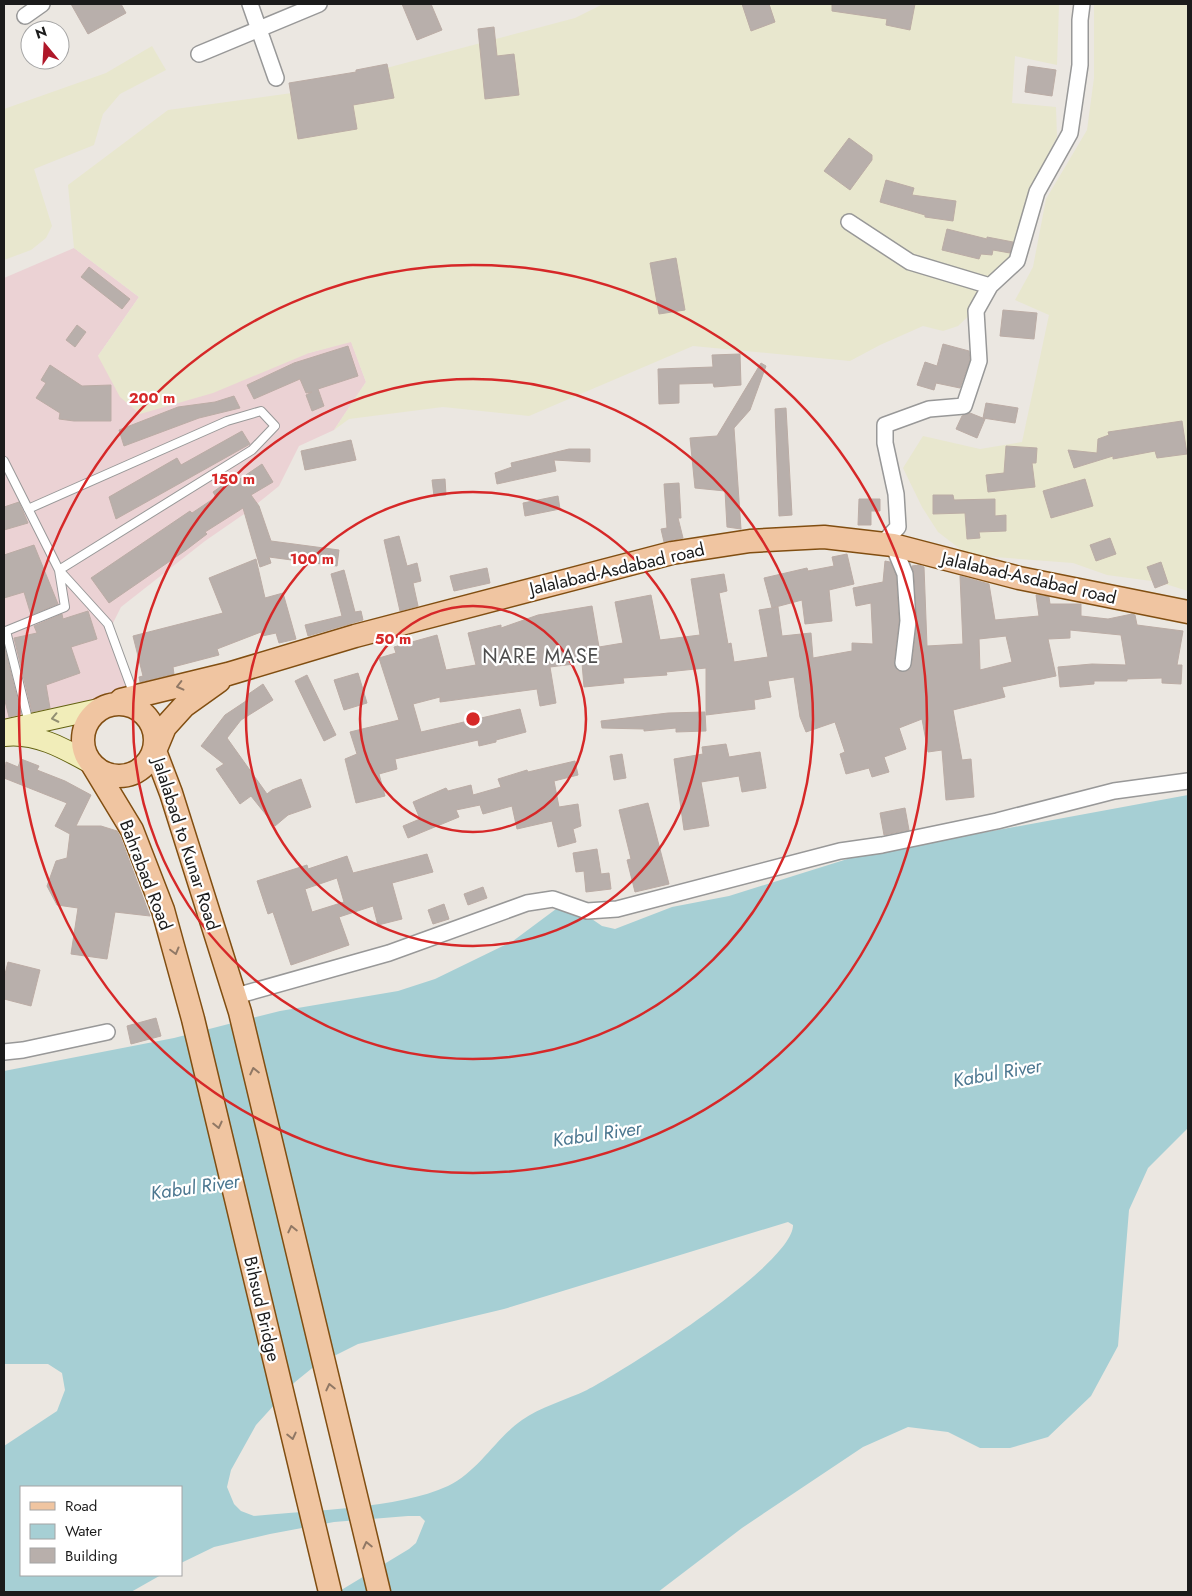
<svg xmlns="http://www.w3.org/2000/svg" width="1192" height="1596" font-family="Jost,sans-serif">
<rect width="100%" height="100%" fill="#ebe7e1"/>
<path fill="#ebd2d4" d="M74 248 139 297 98 356 309 353 351 341 366 382 334 430 299 446 279 486 247 512 205 541 121 607 108 633 130 692 39 716 4 723V278Z"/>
<path fill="#e8e7ce" d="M603 4 1059 5 1057 65 1015 56 1012 103 1056 107 1057 137 1045 160 1028 207 1015 254 980 305 958 326 943 331 923 326 880 345 850 361 693 346 529 416 443 407 349 419 334 430 366 382 351 342 309 353 213 393 140 414 120 397 98 356 139 297 74 248 68 185 168 110 292 93 575 18Z
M1094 4H1188V591L1159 582 1107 575 1073 563 968 555 938 532 922 507 903 468 923 436 980 449 1022 442 1049 315 1015 300 1033 267 1046 199 1087 130 1094 78Z
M152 46 166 70 120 94 103 114 94 145 34 169 52 226 46 238 31 250 4 260V109L106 73Z"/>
<path fill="#a6cfd4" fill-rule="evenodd" d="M1188 795V1128L1148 1168 1129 1210 1118 1346 1091 1396 1048 1437 1010 1448H980L948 1432 908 1427 863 1447 742 1528 658 1592H338L409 1549 416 1543 425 1521 420 1516H408L334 1522 270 1534 214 1547 181 1563V1487H21V1575H161L131 1592H4V1446L57 1411 65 1390 62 1373 48 1364H4V1071L174 1038 280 1011 398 991 435 979 513 941 556 909 563 907 589 917 602 926 615 929 672 907 729 896 857 856ZM788 1222 793 1225C794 1264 624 1371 587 1390 566 1400 540 1407 522 1420 495 1439 479 1471 448 1486 398 1509 311 1510 254 1516L241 1511 234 1504 227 1487 231 1470 256 1425 295 1382 316 1365 358 1344 504 1309Z"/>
<path fill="#b8afab" stroke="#bbaca5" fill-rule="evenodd" d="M71 4H121L126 13 88 34Z
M402 4H431L442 30 417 40Z
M742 4H769L775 22 751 31Z
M832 4H915L910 30 886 25 887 19 832 11Z
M494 27 497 56 514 54 519 95 485 99 478 29Z
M387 64 394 98 353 105 357 129 298 139 289 83 356 72V70Z
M1028 66 1056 70 1052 96 1025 92Z
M849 138 872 155V160L850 190 824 171Z
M886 180 914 188 912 195 956 201 953 221 925 217V215L880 202Z
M947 229 987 239V237L1013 242 1010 253 993 250 992 255 981 254 979 259 942 250Z
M676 258 685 310 659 314 650 263Z
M89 267 130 299 122 309 81 277Z
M1003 310 1037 313 1034 339 1000 336Z
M77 325 86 332 75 347 66 340Z
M943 344 969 351 970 360 960 388 936 383 934 390 917 385 925 362 937 366Z
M348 346 358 376 318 389 324 406 312 411 306 395 312 392 306 393 300 379 254 399 247 385 294 363Z
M740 354 741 385 714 387 713 383 679 384V403L659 404 658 369 713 367 712 355Z
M761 363 766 366 750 410 734 428 741 529 727 527 725 491 695 488 690 438 717 436Z
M50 365 82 386 111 385V421H74L59 419 60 413 36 398 46 383 41 380Z
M234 396 240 408 199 418 124 446 119 430 178 407 215 402Z
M986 403 1018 408 1015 423 983 418Z
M786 408 792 515 779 516 775 409Z
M970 413 985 419 977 438 956 429 962 416Z
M1182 421 1187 454 1157 458 1155 451 1113 459V456L1074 468 1068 450 1097 453 1098 439 1109 435 1108 432Z
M242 431 250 444 116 519 109 497 177 458 181 465Z
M351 440 356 460 305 470 301 451Z
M1006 446 1037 448 1036 463H1032L1035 487 988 492 986 475 1004 473Z
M569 449H590V462L554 460 556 471 497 484 495 473 512 467 511 463Z
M262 464 273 482 251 495 259 506 271 541 339 550 337 566 269 557 271 563 260 567 243 508 205 532 207 534 186 550 109 603 91 578 190 511 192 513 216 497 213 492 237 475 240 479Z
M445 479 446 495 434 496 432 480Z
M1085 479 1093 506 1051 518 1043 491Z
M679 483 681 518H678L683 538 664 542 661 529 667 528 664 484Z
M933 495H953L954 500 995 499V516L1006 515V531L979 532 980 538 967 539 965 513 933 514Z
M558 496 560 509 525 516 523 503Z
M859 499H880V511H871V525H858Z
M19 502 28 523 4 530V507Z
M399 536 407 566 417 563 421 581 413 583 418 606 400 611 384 540Z
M1110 538 1116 554 1096 561 1090 545Z
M34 545 58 604 31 615 24 592 4 598V555Z
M847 554 854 584 829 590 832 621 805 624 802 600 772 608 764 578 807 568 808 571 834 566 832 557Z
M256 559 265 598 283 593 296 639 279 643 276 633 262 636 261 632 217 649 219 655 173 667 174 674 140 682 139 677 143 676 133 636 223 613 209 578Z
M885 561 890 562 896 576 899 621 894 662 898 671H907L912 664 917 621 914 573 912 566 919 565 924 567 927 646 963 644 960 576 989 584 995 620 1039 616 1036 595 1049 597 1050 604H1081V616L1108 619 1132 614 1135 615 1137 625 1183 631 1177 665H1182L1181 684 1162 683V678L1127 679V681H1094V684L1060 687 1058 667 1092 664 1126 665 1121 635 1070 630V638L1048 639 1056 676 1002 687 1005 697 953 710 962 760 971 759 974 797 946 800 942 750 928 752 922 719 899 728 906 749 884 757 889 772 872 777 869 768 846 774 840 754 845 752 835 722 806 732 800 717 794 677 768 681 771 697 754 700 755 709 706 715V668L666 672 667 675 623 678 624 683 584 687 582 663 550 667 556 703 540 706 537 689 440 702V697L413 704 421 732 520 709 526 732 496 740V742L479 746 478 740 395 759 397 769 379 774 385 796 356 803 345 759 357 754 350 732 399 720 379 658 396 653 394 647 437 635 446 670 476 665 468 633 501 625V628L538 615 592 606 599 647 623 643 615 602 651 595 660 640 700 635 691 579 724 574 727 591 719 593 728 644 731 643 734 662 768 657 759 610 778 607 782 636 811 633 813 658 852 651V643L873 644 871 603 856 606 853 588 883 582ZM1006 636 1012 662 980 670 979 639Z
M1161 562 1168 583 1155 588 1147 567Z
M487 568 490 583 454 591 450 576Z
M344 570 355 612 361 611 363 620 308 636 305 625 342 616 331 574Z
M88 611 97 639 71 647 80 673 46 685 50 708 32 712 14 638 37 633 34 626 62 614 63 619Z
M4 645 21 714 9 717 4 697Z
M358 673 367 703 344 710 334 680Z
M307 675 336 735 324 741 295 681Z
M263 684 273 700 241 720 227 738 267 794 272 790 301 779 311 807 288 815 275 826 251 796 240 804 216 769 224 764 201 746 225 715 249 699 247 695Z
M705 712 706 731 676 732V728L644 731V729L602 728 601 721 668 713Z
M726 744 729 757 760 752 766 788 742 792 739 776 701 782 709 826 684 830 674 759 703 754 702 747Z
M622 754 626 778 614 780 610 756Z
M21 759 39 766 37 770 65 781 91 795 76 826H101L117 831 120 836 150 916 115 912 107 959 71 954 78 908 57 905 47 886 56 861 67 858 70 834 55 826 67 803 4 778 6 762 18 767Z
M575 761 578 775 554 781 559 807 578 804 581 826 573 829 576 842 558 847 552 821 517 829 512 806 483 814 480 805 456 810 459 817 408 838 403 826 420 819 413 802 446 788 448 791 471 785 473 795 501 787 498 779 527 770 528 772Z
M648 803 669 884 635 892 627 860 631 859 619 810Z
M905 808 909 830 884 835 880 813Z
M597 849 601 874 609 873 611 889 586 892 584 871 576 872 573 853Z
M427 854 433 872 392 883 402 919 378 925 373 906 339 917 349 945 291 965 273 912 268 914 257 881 307 865 308 869 347 856 353 873ZM337 878 344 902 312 912 305 889Z
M483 887 487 898 468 905 464 894Z
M444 904 449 919 433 924 428 910Z
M8 962 40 970 31 1006 4 999V978Z
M156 1018 161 1036 131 1044 127 1026Z"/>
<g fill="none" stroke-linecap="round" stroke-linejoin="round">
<g stroke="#989898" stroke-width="10">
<path id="service" d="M4 461 59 570 252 450 275 426 261 411 227 421 28 509
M59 570 108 624 134 695
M29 723 6 631 65 607 59 570"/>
</g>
<g stroke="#989898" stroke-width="18">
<path id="minor" d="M250 4 276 78
M25 16 42 4
M199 54 319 4
M849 222 910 262 990 286
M882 544 898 527 896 494 885 443V425L929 409 964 406 979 361 976 311 990 286 1017 261 1037 192 1070 133 1080 65V20L1082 4
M893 545 905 574 908 621 903 663
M236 996 389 953 527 903 553 899 587 911 617 909 840 851 882 845 997 821 1114 791 1188 781
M4 1052 23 1050 107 1032"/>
</g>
<g stroke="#636211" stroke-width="22">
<path id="secondary" d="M4 730 103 708
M4 736C36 732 65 749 92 764"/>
</g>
<g stroke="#814e11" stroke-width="25">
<path id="primary" d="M219 681 184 706 165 727 155 751 171 793 240 1012 379 1592
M117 704 121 700 228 674 355 636 672 553 750 541 824 537 893 545 1019 578 1188 612
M83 740a36 36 0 1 1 72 0a36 36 0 1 1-72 0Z
M92 764 132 830 163 910 193 1019 330 1592"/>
</g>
<use href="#service" stroke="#fff" stroke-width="8"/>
<use href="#minor" stroke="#fff" stroke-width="15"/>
<use href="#secondary" stroke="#f1edb9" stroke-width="20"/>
<use href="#primary" stroke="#f0c5a1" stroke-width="22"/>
</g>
<defs><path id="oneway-chevron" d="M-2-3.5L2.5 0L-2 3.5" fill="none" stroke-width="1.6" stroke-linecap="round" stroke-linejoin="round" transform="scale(1.25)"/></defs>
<g stroke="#907865">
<use href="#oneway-chevron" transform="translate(180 686) rotate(166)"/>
<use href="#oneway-chevron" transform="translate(175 951) rotate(75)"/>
<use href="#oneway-chevron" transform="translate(254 1071) rotate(-103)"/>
<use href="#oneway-chevron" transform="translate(218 1125) rotate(77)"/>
<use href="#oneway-chevron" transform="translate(292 1229) rotate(-103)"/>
<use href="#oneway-chevron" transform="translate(330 1387) rotate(-103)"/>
<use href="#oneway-chevron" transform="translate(292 1436) rotate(77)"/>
<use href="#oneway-chevron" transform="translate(367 1545) rotate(-103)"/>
</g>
<use stroke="#918e72" href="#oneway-chevron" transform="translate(55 718) rotate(168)"/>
<g fill="none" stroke="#d62828" stroke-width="2.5">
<circle cx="473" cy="719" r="113"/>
<circle cx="473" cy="719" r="227"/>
<circle cx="473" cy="719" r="340"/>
<circle cx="473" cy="719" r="454"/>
</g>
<g text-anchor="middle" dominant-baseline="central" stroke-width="4.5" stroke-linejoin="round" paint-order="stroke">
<g font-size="18" fill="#1b1b1b" stroke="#fff">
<text transform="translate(617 569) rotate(-13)">Jalalabad-Asdabad road</text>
<text transform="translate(1029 578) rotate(13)">Jalalabad-Asdabad road</text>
<text transform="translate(186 844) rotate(72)">Jalalabad to Kunar Road</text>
<text transform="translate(146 875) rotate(69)">Bahrabad Road</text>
<text transform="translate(262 1309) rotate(77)">Bihsud Bridge</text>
</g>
<g font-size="19" font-style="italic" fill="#4c7790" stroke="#fff">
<text transform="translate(997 1073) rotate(-10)">Kabul River</text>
<text transform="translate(597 1134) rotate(-8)">Kabul River</text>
<text transform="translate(195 1187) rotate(-8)">Kabul River</text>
</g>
<g font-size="20" letter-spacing="1" fill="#4e4e4e" stroke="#fff">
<text x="541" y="656">NARE MASE</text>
</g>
</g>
<circle cx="473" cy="719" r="8" fill="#d62828" stroke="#fff" stroke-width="2.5"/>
<g font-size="15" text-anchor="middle" font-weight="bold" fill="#d62828" stroke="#fff" stroke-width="4.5" stroke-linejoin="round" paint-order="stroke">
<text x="152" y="403">200 m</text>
<text x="233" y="484">150 m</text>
<text x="312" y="564">100 m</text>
<text x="393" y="644">50 m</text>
</g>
<rect width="1192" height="1596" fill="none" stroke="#1b1b1b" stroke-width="10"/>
<rect x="20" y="1486" width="162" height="90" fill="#ffffff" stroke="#a4a4a4"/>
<rect x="30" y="1502" width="25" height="8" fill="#f0c5a1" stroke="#a4a4a4"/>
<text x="65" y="1511" font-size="15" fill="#1b1b1b">Road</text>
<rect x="30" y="1524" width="25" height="15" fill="#a6cfd4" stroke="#a4a4a4"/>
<text x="65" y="1536" font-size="15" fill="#1b1b1b">Water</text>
<rect x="30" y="1548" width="25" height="15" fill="#b8afab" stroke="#a4a4a4"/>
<text x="65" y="1561" font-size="15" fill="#1b1b1b">Building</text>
<g transform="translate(45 45) rotate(342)"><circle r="24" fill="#ffffff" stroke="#a4a4a4"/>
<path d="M0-4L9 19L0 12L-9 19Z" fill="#af1729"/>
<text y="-8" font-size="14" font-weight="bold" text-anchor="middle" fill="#1b1b1b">N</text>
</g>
</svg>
